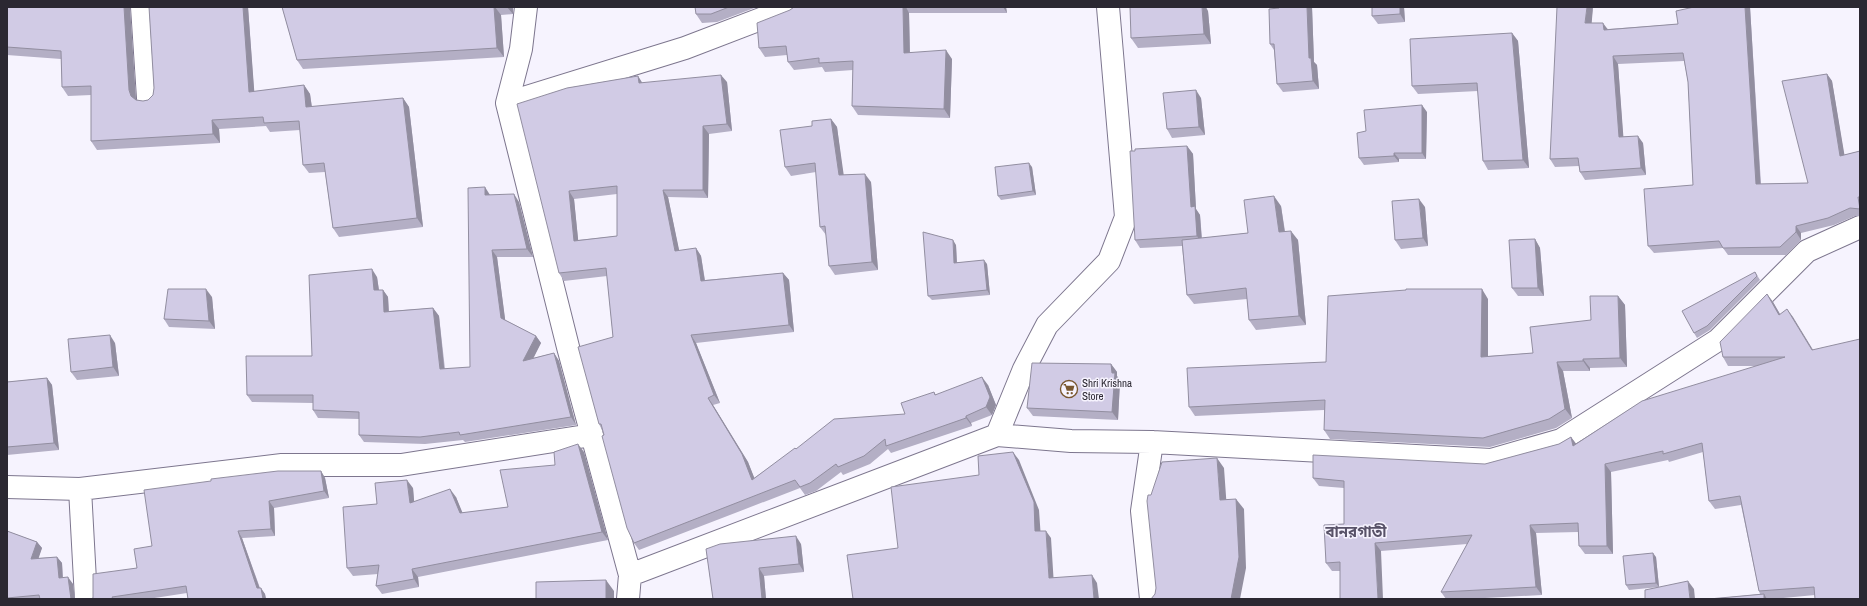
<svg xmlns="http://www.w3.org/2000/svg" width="1867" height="606" font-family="'Archivo Narrow','Noto Sans Bengali',sans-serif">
<rect width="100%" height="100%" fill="#f6f3fe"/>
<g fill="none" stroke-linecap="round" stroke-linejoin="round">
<g stroke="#7d768e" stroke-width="24">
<path id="street" d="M142 7 148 98
M526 7 521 49 507 103 568 347 630 575
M507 103 685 48 792 7
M997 435 1024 369 1047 325 1109 261 1126 217 1108 7
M7 487 80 489 282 465H401L592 435
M80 489 86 599
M628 599 630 575 997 435 1071 441 1152 442 1491 460 1561 440 1718 340 1807 251 1860 227
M1151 599 1142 511 1152 442"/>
</g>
<use href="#street" stroke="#fff" stroke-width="22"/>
</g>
<path fill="#b4afc5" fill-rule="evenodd" d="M7 7H130L136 99V100L143 101 148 100 153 95 154 88 149 7H248L254 92 304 85 310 94 312 107 403 98 409 107 423 227 339 237 333 228 325 172 309 173 303 165 300 130 270 132 266 126 219 129 220 143 97 150 91 141V95L68 96 62 87 61 59 7 55Z
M282 7H513V14L501 15 504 57 303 69 297 60Z
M695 7H757L717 22 702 23 696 14Z
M794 7H1006L1007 13H909L910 52 952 59 950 118 858 115 852 106 853 70 825 72 822 67 794 70 788 62 787 55 765 57 759 48 790 10Z
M1279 7H1312L1314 62 1317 65 1319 89 1283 92 1277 84 1274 50 1270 44Z
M1372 7H1404L1405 22 1378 24 1372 16Z
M1593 7 1591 23 1608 29 1678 24 1750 7 1761 184 1808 183 1827 74 1832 81 1844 155 1860 151V216H1855L1834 225 1801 233V240L1786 255H1728L1723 248 1654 253 1648 246 1693 185 1688 82 1684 61 1618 64 1623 137 1643 143 1646 175 1585 180 1580 172 1579 166 1555 167 1550 159Z
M1208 11 1211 44 1138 48 1131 38Z
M1512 33 1518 41 1529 168 1488 170 1483 161 1478 91 1418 94 1412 86Z
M638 76 642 83 727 82 732 131 709 134 708 198 668 197 679 251 696 248 701 256 705 280 783 273 789 280 794 332 696 343 720 403 713 405 748 462 754 478 796 449 905 414 934 392 936 395 988 385 996 405 992 415 971 423 972 426 891 453 888 449 870 464 843 475 841 472 816 491 805 495 800 488 639 550 634 543 602 430 599 424 613 337 607 276 564 281 559 273 567 88ZM617 194V236L578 240 574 199Z
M1201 98 1205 135 1172 138 1167 129Z
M1427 112 1426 159H1399V162L1364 165 1359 158Z
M831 119 837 127 843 175 871 182 878 270 835 275 829 266 826 235 820 227 816 172 791 176 785 167 812 126Z
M1187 146 1193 154 1196 209 1200 215 1202 238 1248 233 1281 206 1285 231 1298 240 1306 325 1256 330 1249 320 1247 299 1194 304 1187 295 1182 246 1140 248 1135 240Z
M1032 167 1036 195 1001 200 998 196Z
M490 195 519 202 533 257H497L505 320 536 336 541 343 533 358 554 353 559 361 576 425 465 442 463 440 425 444 364 442 359 435V419L318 418 313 410V403L252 402 247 395 312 356 377 277 379 290H383L388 297 389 311 433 308 439 316 445 369 470 367Z
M1425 207 1428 246 1401 249 1395 240Z
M1535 239 1540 248 1544 296H1518L1512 288Z
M956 245 957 262 987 264 990 295 932 300 928 296Z
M1755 272 1760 280 1710 330 1697 338 1694 333Z
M1767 294 1773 302 1780 314 1793 317 1815 595 1774 599H1709L1760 594 1759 591 1741 505 1715 509 1709 501 1703 452 1669 462 1668 460 1611 472 1613 554H1585L1579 546 1578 532 1536 533 1542 595 1467 599H1446L1441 592 1467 544 1381 551 1340 571H1332L1326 563 1344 524V488L1319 486 1313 478 1485 464 1559 444 1571 437 1576 444 1757 366H1728L1723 357Z
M1618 296 1625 305 1627 367 1590 368V371H1563L1572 418 1556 428 1490 447 1330 439 1324 430V410L1195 416 1189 407 1326 362 1488 299V356L1533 353 1591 320Z
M212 297 215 329 169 327 164 319Z
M115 343 119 376 77 380 71 372Z
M1111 364 1117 372V376L1120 381 1118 420 1033 416 1027 408Z
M47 378 52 385 59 450 7 455V382Z
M584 452 608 540 418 577 419 587 382 594 376 586 378 574 353 576 347 568 377 504 413 488 414 502 456 497 462 513 508 507 555 465Z
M321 471 325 478 329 498 274 508 275 536 242 538 260 588 265 594 266 599H188L187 593 148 599H91L137 568 152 546Z
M7 531 37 542 42 548 38 558 57 557 62 563 63 578 73 584 75 599H7Z
M801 544 804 572 764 576 766 599H713L706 549Z
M1656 557 1659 587 1629 590 1626 585Z"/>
<path fill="#928ea0" d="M124 7H130L136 99 137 105 131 96 129 90Z
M243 7H248L255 101 249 92Z
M494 7H495L501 15 504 57 497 48Z
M507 7H513V14Z
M903 7H906L909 13 910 61 904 53Z
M1003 7H1006L1007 13Z
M1202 7H1206L1208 11 1211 44 1204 34Z
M1307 7H1312L1314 62 1317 65 1319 89 1313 81 1309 58Z
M1400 7H1404L1405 22 1400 14Z
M1587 7H1593L1591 31 1585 23Z
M1745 7H1750L1761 192 1756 184Z
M1603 23 1609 31 1604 30Z
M1512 33 1518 41 1529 168 1523 160Z
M946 50 952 59 950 118 944 109Z
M1613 56 1618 64 1624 145 1619 137Z
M1827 74 1832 81 1846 164 1840 156Z
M721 75 727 82 732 131 727 124Z
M638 76 643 84 639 83Z
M304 85 310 94 313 116 306 107Z
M1196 90 1201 98 1205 135 1199 127Z
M403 98 409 107 423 227 417 218Z
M1422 105 1427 112 1426 159 1422 153Z
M831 119 837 127 845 184 839 175Z
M212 120 219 129 220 143 213 134Z
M703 126 709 134 708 198 703 190Z
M1638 136 1643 143 1646 175 1641 168Z
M1187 146 1193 154 1196 209 1200 215 1202 245 1197 236 1191 207Z
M1394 153 1399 159V162L1394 156Z
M1029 163 1032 167 1036 195 1033 191Z
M865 174 871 182 878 270 872 262Z
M485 187 490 195H485Z
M663 190 668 197 681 259 675 251Z
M569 191 574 199 579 248 574 241Z
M514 194 519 202 533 257 527 249Z
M1274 196 1281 206 1286 241 1279 232Z
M1419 199 1425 207 1428 246 1423 238Z
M1796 226 1801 233V240L1796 232Z
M1291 231 1298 240 1306 325 1299 316Z
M1535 239 1540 248 1544 296 1538 288Z
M953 240 956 245 957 267 954 263Z
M696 248 701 256 706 289 701 281Z
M492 250 497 257 506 326 501 318Z
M984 260 987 264 990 295 987 290Z
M372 269 377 277 380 298 374 290Z
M783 273 789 280 794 332 789 325Z
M206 289 212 297 215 329 209 321Z
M1482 289 1488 299V366L1481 357Z
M383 290 388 297 389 319 384 312Z
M1767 294 1773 302 1785 323 1779 315Z
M1618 296 1625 305 1627 367 1620 358Z
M433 308 439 316 445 377 440 369Z
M1787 309 1793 317 1818 358 1812 350Z
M110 335 115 343 119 376 113 367Z
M691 335 696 343 720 403 714 395Z
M536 336 541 343 528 369 523 361Z
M554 353 559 361 576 425 571 417Z
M1583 359 1590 368V371L1583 361Z
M1557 362 1563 371 1572 418 1565 409Z
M1111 364 1117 372V376L1120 381 1118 420 1112 412Z
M982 377 988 385 996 405 992 415 986 407Z
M47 378 52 385 59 450 54 443Z
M708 398 713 405 748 462 758 487 752 480Z
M966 416 971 423 972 426 966 418Z
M1571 437 1577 445 1573 446Z
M578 444 584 452 608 540 602 532Z
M1013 452 1019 460 1039 510 1041 539 1035 531Z
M1217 458 1224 468 1227 510 1220 500Z
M1605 464 1611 472 1613 554 1607 546Z
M321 471 325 478 329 498 324 491Z
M407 480 413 488 415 511 410 503Z
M450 489 456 497 466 521 460 513Z
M1236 499 1244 509 1246 568 1240 599H1231Z
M269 501 274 508 275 536 271 529Z
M1530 525 1536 533 1542 595 1536 587Z
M238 531 242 538 262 595 261 588 265 594 266 599H263L257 588Z
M1046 531 1051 538 1054 586 1049 578Z
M796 536 801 544 804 572 799 564Z
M37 542 42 548 36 566 31 559Z
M1375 543 1381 551 1383 599H1378Z
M1653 553 1656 557 1659 587 1656 583Z
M57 557 62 563 63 585 59 578Z
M759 568 764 576 766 599H762Z
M412 569 418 577 419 587 414 579Z
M1092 575 1097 583 1099 599H1094Z
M68 577 73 584 75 599H71Z
M606 580 614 591V599H606Z
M1688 581 1694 589 1695 599H1690Z
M1764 594 1767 599H1764Z"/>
<path fill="#d1cbe5" stroke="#928ea0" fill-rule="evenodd" d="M7 7H124L129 90 131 96 136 100 143 101 148 100 153 95 154 88 149 7H243L249 92 304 85 306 107 403 98 417 218 333 228 324 163 303 165 299 121 264 123 263 117 212 120 213 134 91 141V86L62 87 61 51 7 47Z
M282 7H494L497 48 297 60Z
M695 7H729L711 14H696Z
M794 7H903L904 53 946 50 944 109 852 106 853 61 819 63V58L788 62 786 46 759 48 757 23 790 10Z
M1130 7H1202L1204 34 1131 38Z
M1279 7H1307L1309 58H1311L1313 81 1277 84 1274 44H1270L1269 9 1279 8Z
M1372 7H1400V14L1372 16Z
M1557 7H1587L1585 23H1603L1604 30 1678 24 1676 11 1694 7H1745L1756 184 1808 183 1782 81 1827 74 1840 156 1860 151V197H1858L1860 209 1850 208 1828 218 1796 226V232L1780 247 1723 248 1719 241 1648 246 1644 189 1693 185 1688 82 1683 53 1613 56 1619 137 1638 136 1641 168 1580 172 1578 158 1550 159Z
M1512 33 1523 160 1483 161 1477 83 1412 86 1410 39Z
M721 75 727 124 703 126V190H663L675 251 696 248 701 281 783 273 789 325 691 335 714 395 708 398 742 454 752 480 795 448 796 449 834 419 905 414 901 403 934 392 935 395 982 377 990 397 986 407 966 416V418L886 446 885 439 864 456 838 467 836 464 810 483 800 487 795 480 634 543 627 528 602 436 604 435 601 424H599L578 347 613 337 606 268 559 273 517 104 567 88 638 76 639 83ZM617 186V236L574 241 569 191Z
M1196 90 1199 127 1167 129 1163 93Z
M1422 105V153H1394V156L1359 158 1357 133 1366 131 1364 110Z
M831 119 839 175 865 174 872 262 829 266 825 226 820 227 815 163 785 167 780 130 812 126V121Z
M1187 146 1191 207 1195 206 1197 236 1135 240 1130 151H1135V149Z
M1029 163 1033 191 998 196 995 167Z
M485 187V195L514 194 527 249 492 250 501 318 536 336 523 361 554 353 571 417 460 435 459 432 420 437 359 435V412L313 410V395H247L246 356H312L309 275 372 269 374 290H383L384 312 433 308 440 369 470 367 468 188Z
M1274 196 1279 232 1291 231 1299 316 1249 320 1246 288 1187 295 1182 240 1248 233 1244 200Z
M1419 199 1423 238 1395 240 1392 201Z
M923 232 953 240 954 263 984 260 987 290 928 296Z
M1535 239 1538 288H1512L1509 240Z
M1755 272 1757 276 1707 326 1694 333 1682 311Z
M168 289H206L209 321 164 319Z
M1406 289H1482L1481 357 1533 353 1530 327 1591 320 1590 296H1618L1620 358 1583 359V361L1557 362 1565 409 1549 419 1483 438 1324 430 1325 400 1189 407 1187 368 1326 362 1328 296 1406 290Z
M1767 294 1779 315 1787 309 1812 350 1860 339V599H1815L1814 587 1759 591 1740 496 1709 501 1702 443 1663 454V451L1605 464 1607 546H1579L1578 523 1530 525 1536 587 1441 592 1472 535 1375 543 1378 599H1340V562L1326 563 1324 525 1344 524V481L1313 478V455L1485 464 1559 444 1571 437 1573 446 1642 401 1785 357H1723L1720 342Z
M110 335 113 367 71 372 68 339Z
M1032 363 1111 364 1112 373H1115L1112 412 1027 408Z
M47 378 54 443 7 447V382Z
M578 444 602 532 412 569 414 579 376 586 379 565 347 568 343 507 377 504 375 483 407 480 410 503 450 489 460 513 508 507 500 470 555 465 554 452Z
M1013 452 1034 502 1035 531H1046L1049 578 1092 575 1094 599H853L847 555 898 548 891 487 979 475 978 456Z
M1217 458 1220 500 1236 499 1239 557 1231 599H1151L1155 594 1156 588 1147 501 1148 495H1151L1162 462Z
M278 471H321L324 491 269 501 271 529 238 531 257 588H261L263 599H188L186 586 112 597 113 599H91L93 598V574L137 568 134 549 152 546 144 490 211 481V479Z
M7 531 37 542 31 559 57 557 59 578 68 577 71 599H40L39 595 7 598Z
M796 536 799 564 759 568 762 599H713L706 549 720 544Z
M1653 553 1656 583 1626 585 1623 556Z
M606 580V599H536V582Z
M1688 581 1690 599H1645V590Z
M1764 594V599H1709Z"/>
<defs>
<g id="supermarket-ring" transform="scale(0.9)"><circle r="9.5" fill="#f6f3fe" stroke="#79572f" stroke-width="1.5"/><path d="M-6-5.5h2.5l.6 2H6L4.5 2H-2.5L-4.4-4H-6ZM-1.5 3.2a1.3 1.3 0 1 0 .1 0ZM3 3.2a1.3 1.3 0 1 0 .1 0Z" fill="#79572f"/></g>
</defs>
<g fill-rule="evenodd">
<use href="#supermarket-ring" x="1069" y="389"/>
</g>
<g text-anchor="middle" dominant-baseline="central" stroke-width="3" stroke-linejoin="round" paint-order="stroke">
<g font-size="11" fill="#2b2832" stroke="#f6f3fe" text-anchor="start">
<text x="1082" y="383">Shri Krishna<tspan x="1082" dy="13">Store</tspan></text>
</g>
<g font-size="15" font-weight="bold" fill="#585268" stroke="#f6f3fe">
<text x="1356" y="531">বানরগাতী</text>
</g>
</g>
<rect width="1867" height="606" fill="none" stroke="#2b2832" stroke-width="16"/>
</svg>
